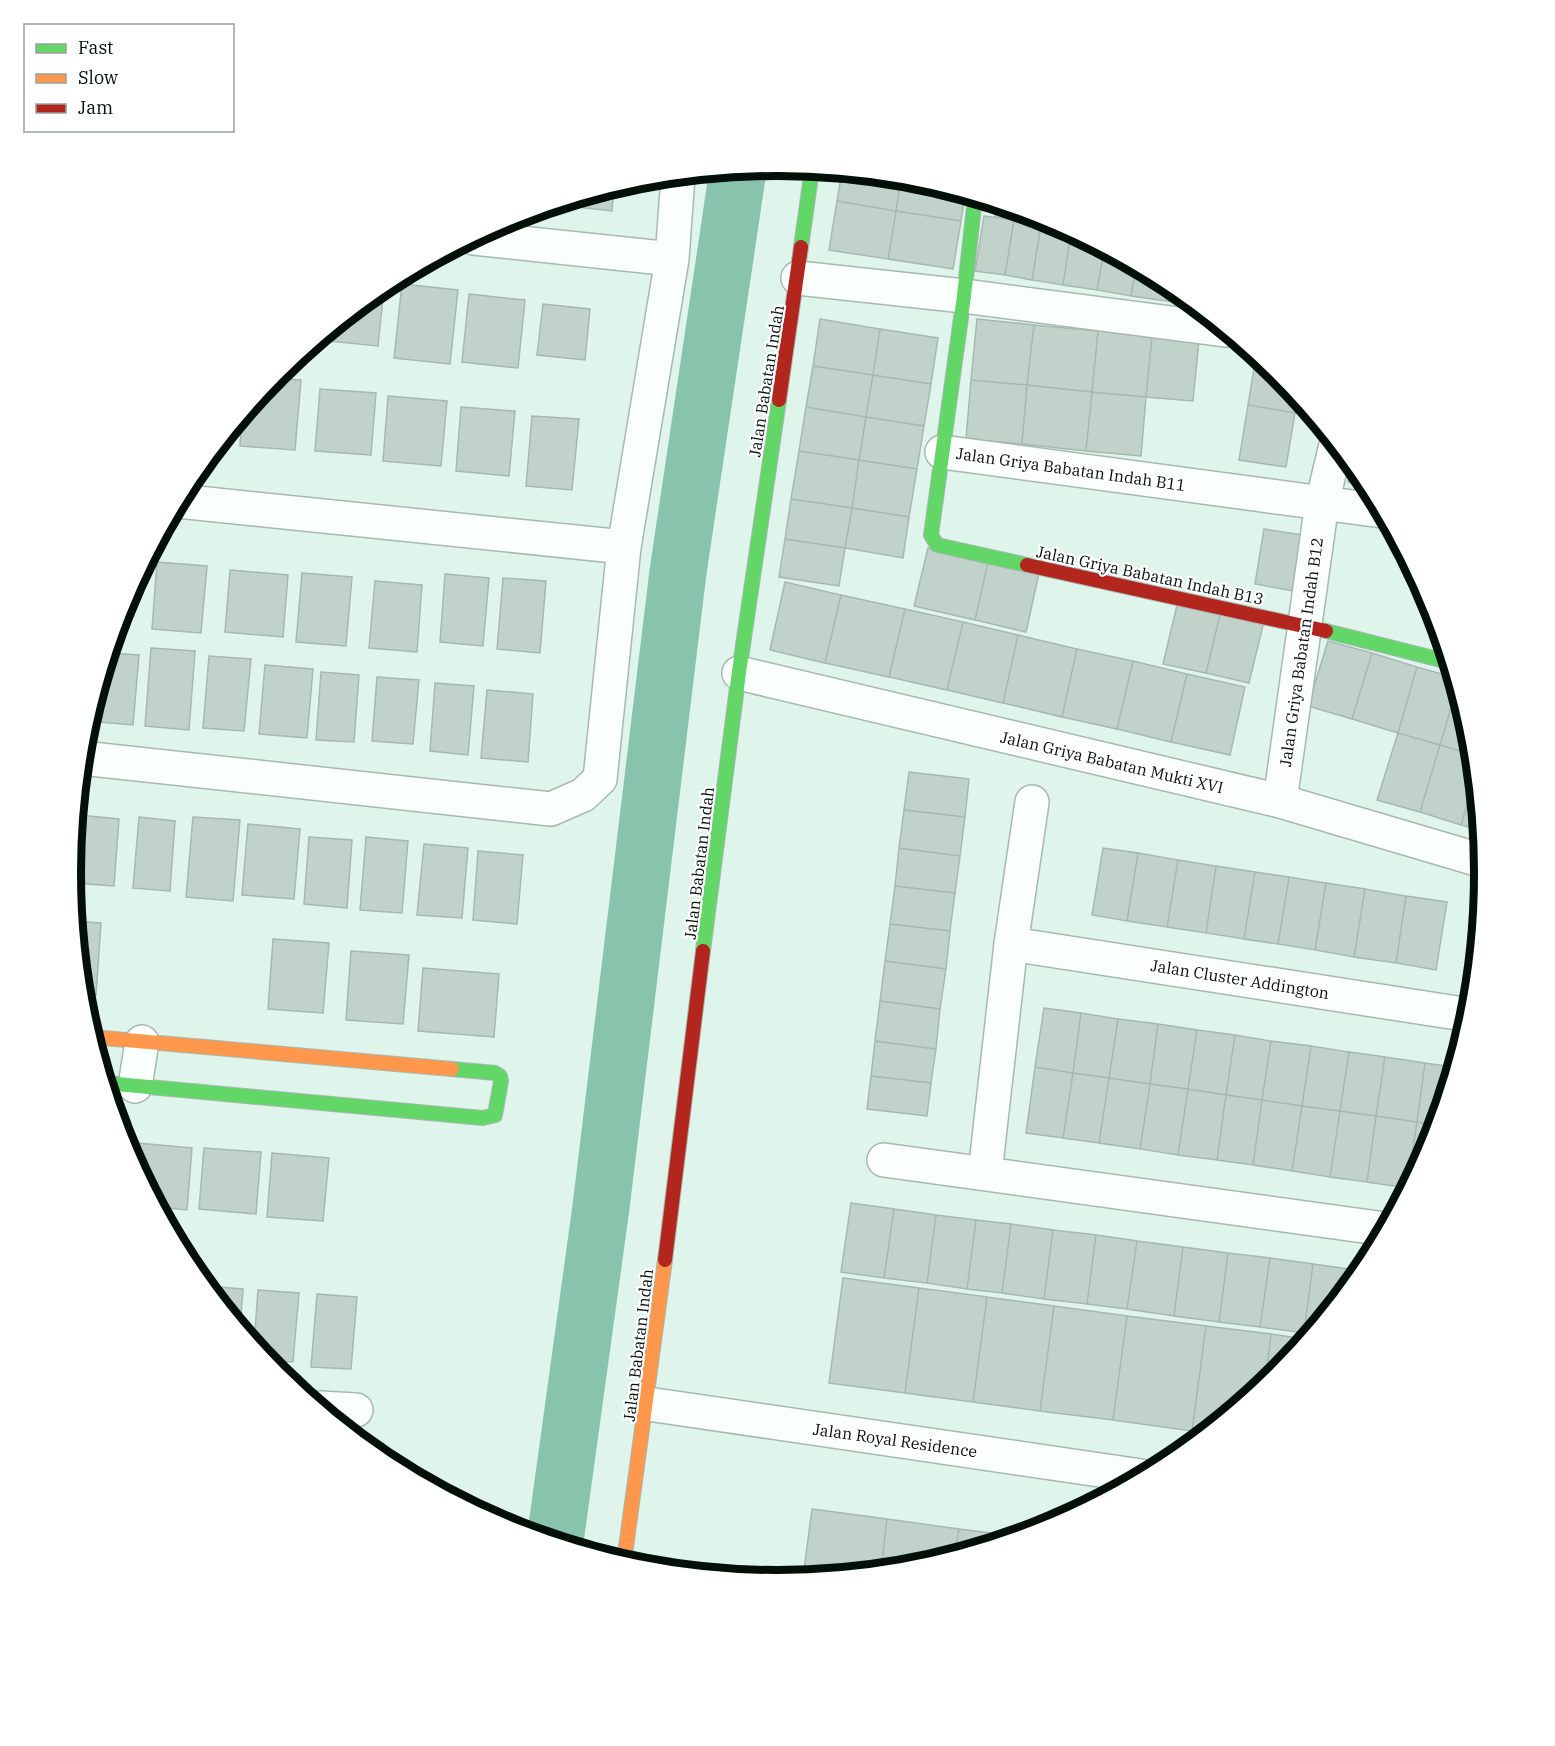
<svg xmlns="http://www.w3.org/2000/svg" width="1555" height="1746" font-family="'IBM Plex Serif',serif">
<rect width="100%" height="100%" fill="#dff5ec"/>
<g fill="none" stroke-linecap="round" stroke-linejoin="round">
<path stroke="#88c3ac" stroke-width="57" d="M555 1541 601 1207 678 572 738 170"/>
</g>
<path fill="#c1d2cb" stroke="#a7b8b1" stroke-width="1.5" d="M842 172 901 178 896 211 837 201Z
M901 178 916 180 965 195 961 221 896 211Z
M614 187 612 211 559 205 560 204Z
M837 201 896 211 888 259 829 250Z
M997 204 1042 218 1041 225 995 217Z
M896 211 961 221 953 269 888 259Z
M984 216 1014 220 1005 275 975 271Z
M1042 218 1048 220 1064 228 1041 225Z
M1014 220 1041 225 1032 280 1005 275Z
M1041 225 1064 228 1071 232 1063 285 1032 280Z
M1071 232 1104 250 1097 290 1063 285Z
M1104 250 1136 267 1131 296 1097 290Z
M1136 267 1169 284 1166 301 1131 296Z
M402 284 458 290 450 364 394 358Z
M1169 284 1171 285 1195 306 1166 301Z
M382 287 384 288 378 346 318 340Z
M469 294 525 300 518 368 462 362Z
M543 304 590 309 585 360 537 355Z
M820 319 880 329 873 375 813 366Z
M977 319 1034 325 1027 385 971 380Z
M1034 325 1098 331 1092 392 1027 385Z
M880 329 938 338 931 384 873 375Z
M1098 331 1152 336 1146 397 1092 392Z
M1152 336 1199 340 1193 401 1146 397Z
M1256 356 1278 373 1298 398 1295 413 1248 405Z
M813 366 873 375 866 417 806 407Z
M873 375 931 384 924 426 866 417Z
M273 378 301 380 295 450 240 446 242 416Z
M971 380 1027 385 1022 444 966 439Z
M1027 385 1092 392 1086 451 1022 444Z
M320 389 376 393 371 455 315 451Z
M1092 392 1146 397 1141 456 1086 451Z
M388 396 447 401 441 466 383 461Z
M1248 405 1295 413 1286 467 1239 460Z
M461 407 515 411 509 476 456 471Z
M806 407 866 417 859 460 799 451Z
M532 416 579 419 572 490 526 486Z
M866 417 924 426 917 469 859 460Z
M799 451 859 460 852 508 791 499Z
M859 460 917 469 909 517 852 508Z
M1351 463 1366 481 1368 485 1348 482Z
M791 499 852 508 845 548 785 539Z
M852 508 909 517 903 558 845 548Z
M1264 529 1302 535 1294 591 1255 584Z
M785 539 845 548 839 586 779 577Z
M928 548 988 562 975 620 914 606Z
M157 562 207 566 201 633 152 629Z
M988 562 1039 573 1026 632 975 620Z
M230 570 288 575 283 637 225 632Z
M302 573 352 577 346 646 296 642Z
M445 574 489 578 483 646 440 642Z
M503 578 546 581 540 653 497 649Z
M137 579 134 616 121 615 124 602Z
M375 581 422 585 417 652 369 648Z
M785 582 841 595 825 663 770 650Z
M841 595 905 609 889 677 825 663Z
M1178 601 1221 611 1206 673 1163 664Z
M905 609 963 622 947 690 889 677Z
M1221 611 1264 621 1249 683 1206 673Z
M963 622 1018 635 1003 703 947 690Z
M1018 635 1077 649 1062 717 1003 703Z
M1328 641 1372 653 1352 719 1308 706Z
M151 648 195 651 189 730 145 726Z
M1077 649 1133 661 1117 729 1062 717Z
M109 653 139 655 133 725 88 721Z
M1372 653 1417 667 1398 733 1352 719Z
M209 656 251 659 244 731 203 728Z
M1133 661 1187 674 1171 742 1117 729Z
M265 665 313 669 307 738 259 734Z
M1417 667 1453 677 1457 688 1440 745 1398 733Z
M321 672 359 675 354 742 316 740Z
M1187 674 1245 687 1230 755 1171 742Z
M377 677 419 680 413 744 372 741Z
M435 683 474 686 468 755 430 751Z
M1457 688 1471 735 1473 755 1440 745Z
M487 690 533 694 528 762 481 758Z
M1398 733 1440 745 1420 812 1377 800Z
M1440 745 1473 755 1475 778 1461 825 1420 812Z
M909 772 969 779 965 817 904 810Z
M1475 778 1480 830 1461 825Z
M904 810 965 817 960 856 899 848Z
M79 815 119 819 114 886 73 883Z
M139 817 175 821 170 891 133 888Z
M193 817 240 820 233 901 186 897Z
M248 824 300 829 294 899 242 895Z
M309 837 352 840 347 908 304 904Z
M366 837 408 841 402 913 360 910Z
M424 844 468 848 462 918 417 915Z
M899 848 960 856 955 893 895 886Z
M1103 848 1138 853 1127 921 1092 915Z
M478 851 523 855 517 924 473 920Z
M1138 853 1178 860 1167 927 1127 921Z
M1178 860 1216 866 1206 933 1167 927Z
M1216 866 1255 872 1244 939 1206 933Z
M1255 872 1289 877 1278 944 1244 939Z
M1289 877 1326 883 1315 950 1278 944Z
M1326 883 1365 889 1354 957 1315 950Z
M895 886 955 893 950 931 890 924Z
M1365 889 1406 896 1396 963 1354 957Z
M1406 896 1447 902 1436 970 1396 963Z
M75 921 101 923 96 995 82 994Z
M890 924 950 931 946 969 885 961Z
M273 939 329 943 323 1013 268 1009Z
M351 951 409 955 403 1024 346 1020Z
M885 961 946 969 940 1009 880 1001Z
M423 968 499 974 494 1037 418 1031Z
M880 1001 940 1009 936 1049 875 1041Z
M1044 1008 1081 1013 1073 1073 1035 1067Z
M1081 1013 1118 1019 1109 1078 1073 1073Z
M1118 1019 1158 1024 1150 1084 1109 1078Z
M1158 1024 1197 1030 1188 1089 1150 1084Z
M1197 1030 1235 1035 1226 1095 1188 1089Z
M1235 1035 1271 1041 1262 1100 1226 1095Z
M875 1041 936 1049 931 1083 871 1076Z
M1271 1041 1311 1046 1302 1106 1262 1100Z
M1311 1046 1349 1052 1340 1111 1302 1106Z
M1349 1052 1385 1057 1376 1116 1340 1111Z
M1385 1057 1425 1063 1417 1122 1376 1116Z
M1425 1063 1454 1067 1436 1125 1417 1122Z
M1035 1067 1073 1073 1063 1138 1026 1133Z
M1073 1073 1109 1078 1099 1143 1063 1138Z
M871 1076 931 1083 927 1116 867 1109Z
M1109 1078 1150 1084 1140 1149 1099 1143Z
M1150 1084 1188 1089 1178 1155 1140 1149Z
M1188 1089 1226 1095 1217 1160 1178 1155Z
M1226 1095 1262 1100 1253 1165 1217 1160Z
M1262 1100 1302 1106 1292 1171 1253 1165Z
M1302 1106 1340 1111 1330 1177 1292 1171Z
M1340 1111 1376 1116 1367 1182 1330 1177Z
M1376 1116 1417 1122 1407 1188 1367 1182Z
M1417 1122 1436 1125 1431 1144 1407 1187Z
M126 1142 192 1148 187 1210 158 1207 126 1147Z
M204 1148 261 1152 256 1214 199 1209Z
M272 1153 329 1158 323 1221 267 1217Z
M851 1203 894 1209 884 1278 841 1272Z
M894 1209 936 1215 927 1283 884 1278Z
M936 1215 976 1220 967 1289 927 1283Z
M976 1220 1011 1224 1002 1293 967 1289Z
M1011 1224 1053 1230 1044 1299 1002 1293Z
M1053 1230 1096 1235 1087 1304 1044 1299Z
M1096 1235 1137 1241 1127 1309 1087 1304Z
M1137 1241 1183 1247 1174 1316 1127 1309Z
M1183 1247 1228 1253 1219 1322 1174 1316Z
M1228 1253 1270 1258 1260 1327 1219 1322Z
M1270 1258 1313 1264 1304 1333 1260 1327Z
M1313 1264 1355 1270 1354 1280 1310 1333H1304Z
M843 1278 919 1288 905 1393 829 1383Z
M207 1286 243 1289 240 1327Z
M919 1288 987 1297 973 1402 905 1393Z
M258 1290 299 1293 293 1362 267 1360 254 1344Z
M317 1294 357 1297 351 1369 311 1367Z
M987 1297 1054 1306 1040 1411 973 1402Z
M1054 1306 1127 1316 1113 1420 1040 1411Z
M1127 1316 1206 1326 1192 1431 1113 1420Z
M1206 1326 1271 1334 1265 1383 1205 1433 1192 1431Z
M1271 1334 1305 1339 1277 1373 1265 1383Z
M812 1509 887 1519 881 1570 803 1577Z
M887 1519 959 1529 955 1554 915 1566 881 1570Z
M959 1529 1016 1536 955 1554Z"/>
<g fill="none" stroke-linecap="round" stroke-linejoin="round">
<g stroke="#a7b8b2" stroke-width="36">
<path id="street" d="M474 238 672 259
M798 278 964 296 1225 330
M942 452 1382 511
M178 501 624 547
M739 673 1280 801 1483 861
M82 758 551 809 583 795 600 779 624 547 672 259 678 176
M1280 801 1322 503 1336 445
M1011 944 1470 1015
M135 1086 142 1042
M884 1160 1385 1229
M985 1173 1011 944 1032 802
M648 1404 1141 1476
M320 1408 356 1410"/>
</g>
<g stroke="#a7b8b2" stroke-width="16">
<path id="fast" d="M975 198 964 296 931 535 937 545 1027 565
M801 247 812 169
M1326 631 1449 662
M703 951 739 672 779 400
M106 1083 483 1118 495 1115 501 1081 500 1076 495 1073 452 1069"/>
</g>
<g stroke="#a7b8b2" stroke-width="16">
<path id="slow" d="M92 1037 452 1069
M624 1562 665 1260"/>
</g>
<g stroke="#a7b8b2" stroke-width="16">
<path id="jam" d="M779 400 801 247
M1027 565 1326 631
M665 1260 703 951"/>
</g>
<use href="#street" stroke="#fafefc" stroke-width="33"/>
<use href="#fast" stroke="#63d668" stroke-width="14"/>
<use href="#slow" stroke="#ff974d" stroke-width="14"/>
<use href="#jam" stroke="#b3261e" stroke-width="14"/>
</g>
<g text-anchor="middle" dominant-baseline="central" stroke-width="4.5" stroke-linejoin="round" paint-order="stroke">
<g font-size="16" fill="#03100a" stroke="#fff">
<text transform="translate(766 381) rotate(-81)">Jalan Babatan Indah</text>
<text transform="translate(1071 469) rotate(8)">Jalan Griya Babatan Indah B11</text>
<text transform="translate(1150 575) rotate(12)">Jalan Griya Babatan Indah B13</text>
<text transform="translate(1301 652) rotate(-82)">Jalan Griya Babatan Indah B12</text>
<text transform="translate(1112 762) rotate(13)">Jalan Griya Babatan Mukti XVI</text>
<text transform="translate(699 863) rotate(-83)">Jalan Babatan Indah</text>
<text transform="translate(1240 979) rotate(9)">Jalan Cluster Addington</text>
<text transform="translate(638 1345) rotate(-83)">Jalan Babatan Indah</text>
<text transform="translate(895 1440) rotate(8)">Jalan Royal Residence</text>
</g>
</g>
<path d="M0 0H1555V1746H0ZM777 176H778A696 696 0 0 1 1474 872V874A696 696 0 0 1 778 1570H777A696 696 0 0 1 81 874V872A696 696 0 0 1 777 176Z" fill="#fff" fill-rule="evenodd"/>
<path fill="none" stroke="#03100a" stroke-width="8" d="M777 176H778A696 696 0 0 1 1474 872V874A696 696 0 0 1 778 1570H777A696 696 0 0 1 81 874V872A696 696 0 0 1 777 176Z"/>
<rect x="24" y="24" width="210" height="108" fill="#ffffff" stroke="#9a9f9d" stroke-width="1.5"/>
<rect x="36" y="44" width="30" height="9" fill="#63d668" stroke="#9a9f9d" stroke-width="1.5"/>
<text x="78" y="54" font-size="18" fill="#03100a">Fast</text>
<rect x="36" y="74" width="30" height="9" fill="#ff974d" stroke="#9a9f9d" stroke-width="1.5"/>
<text x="78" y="84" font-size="18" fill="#03100a">Slow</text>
<rect x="36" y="104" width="30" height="9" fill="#b3261e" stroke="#9a9f9d" stroke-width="1.5"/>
<text x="78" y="114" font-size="18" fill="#03100a">Jam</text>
</svg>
